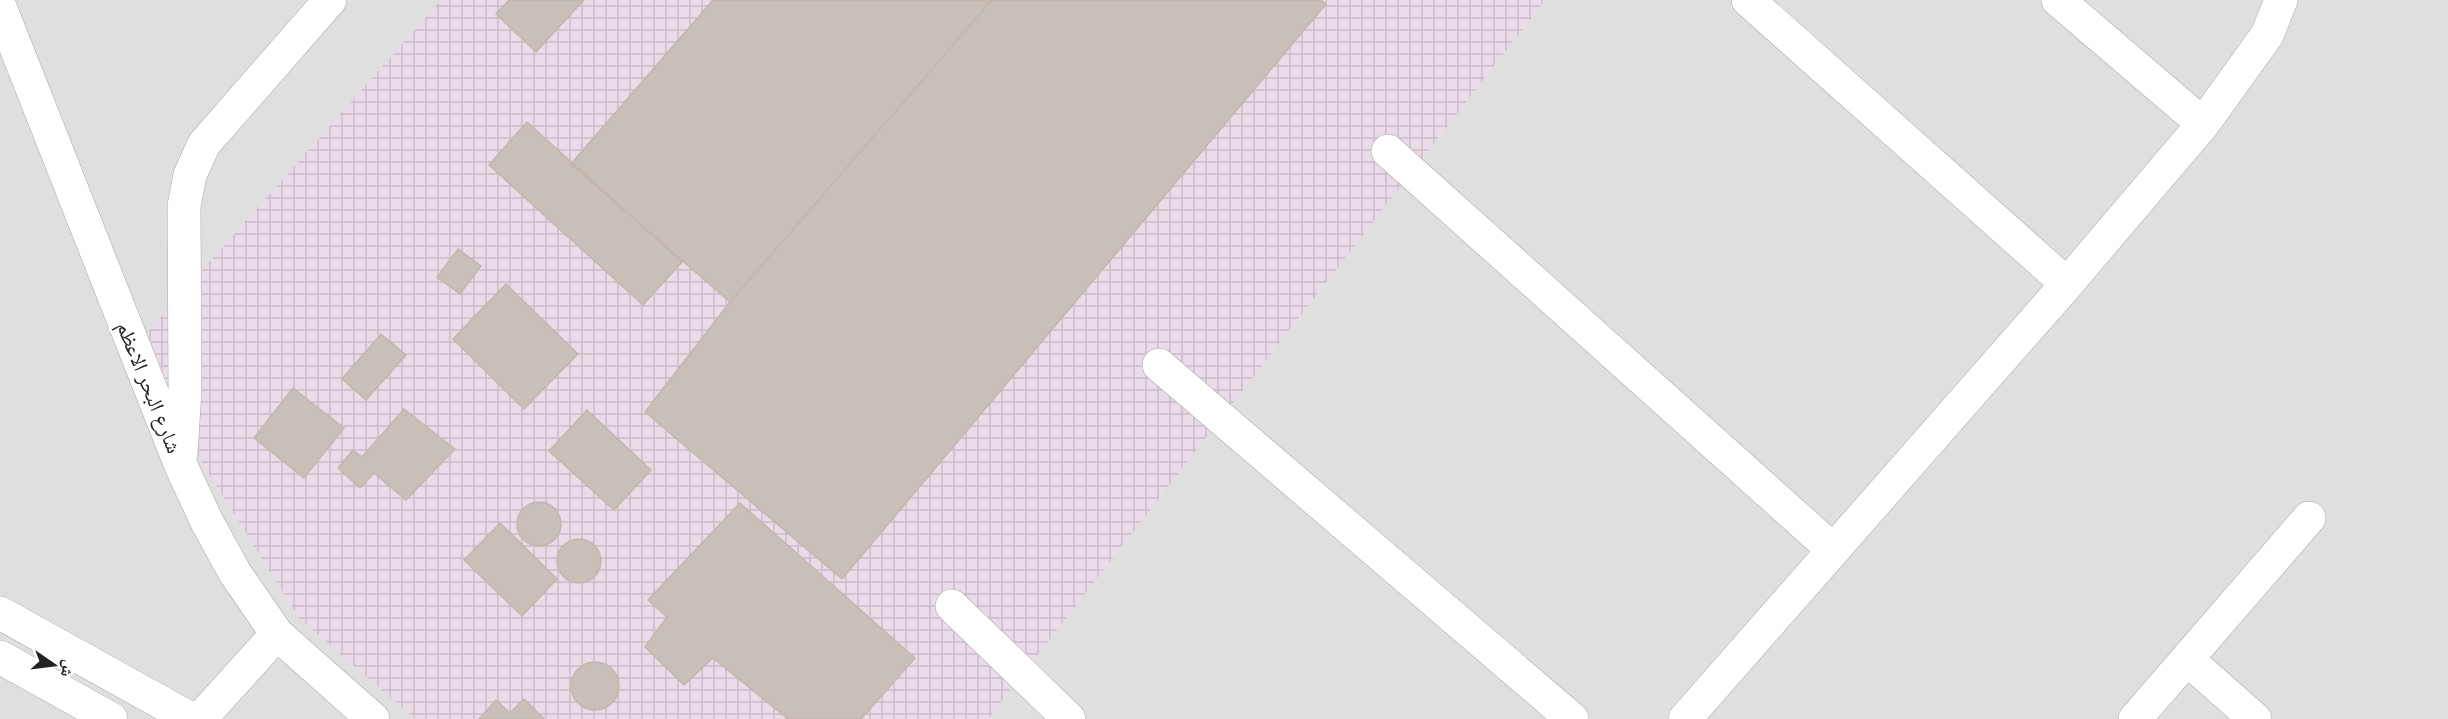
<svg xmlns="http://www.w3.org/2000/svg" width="2448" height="719" font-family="'Open Sans','Noto Naskh Arabic',sans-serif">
<defs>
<pattern id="industrial-grid" width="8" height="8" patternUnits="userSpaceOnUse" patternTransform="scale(1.5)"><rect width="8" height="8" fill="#ebdbe8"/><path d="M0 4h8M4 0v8" fill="none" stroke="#c9bcc7"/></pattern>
</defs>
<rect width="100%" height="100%" fill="#f2efe9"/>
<path fill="#e0dfdf" d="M0 0H2448V719H0Z"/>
<path fill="url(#industrial-grid)" d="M441 0H1545L988 719H415L299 618 199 458 147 333Z"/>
<path fill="#c7bfb8" stroke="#c4b6ab" stroke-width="1.5" d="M509 0H584L536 52 496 14Z
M713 0H992L730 302 571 164Z
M992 0H1321L1326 4 842 579 645 412 730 302Z
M527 122 682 262 643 305 489 165Z
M458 249 481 266 460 294 437 277Z
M506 284 578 354 524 409 453 339Z
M381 334 406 355 366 400 342 379Z
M293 388 344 428 304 478 254 438Z
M404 409 455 449 406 500 374 473 360 488 338 468 353 450 362 457Z
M587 410 651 470 614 510 549 451Z
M517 524a22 22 0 1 1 44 0a22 22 0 1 1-44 0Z
M740 503 915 658 861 719H788L713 658 684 685 645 647 667 617 648 600Z
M500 523 557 579 522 616 464 560Z
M557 561a22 22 0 1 1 44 0a22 22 0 1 1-44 0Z
M571 686a24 24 0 1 1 48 0a24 24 0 1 1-48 0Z
M524 699 544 719H479L496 700 510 713Z"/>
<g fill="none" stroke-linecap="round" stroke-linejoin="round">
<g stroke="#a9a9a9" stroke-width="34">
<path id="minor" d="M1748 0 2067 284
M2058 0 2203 124
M0 7 181 466 207 522 235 573 277 634 373 719
M1388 151 1832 549
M1159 365 1572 719
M181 454 185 390 184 206 190 175 204 144 330 0
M952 606 1069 719
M0 613 191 719
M0 657 111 719
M2187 659 2255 719
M200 719 277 634
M1685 719 2067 284 2203 124 2267 35 2281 0
M2135 719 2309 518"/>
</g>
<use href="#minor" stroke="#fff" stroke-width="33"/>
</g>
<g text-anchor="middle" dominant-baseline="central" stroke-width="5" stroke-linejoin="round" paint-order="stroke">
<g font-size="21" fill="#222" stroke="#fff">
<text transform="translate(150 387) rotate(68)">شارع البحر الاعظم</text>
</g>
</g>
<g transform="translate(54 665) rotate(104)" stroke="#ffffff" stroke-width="4.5" paint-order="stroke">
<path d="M0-4.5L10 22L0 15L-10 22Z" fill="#222222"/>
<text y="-9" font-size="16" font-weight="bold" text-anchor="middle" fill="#222222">ش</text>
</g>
</svg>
